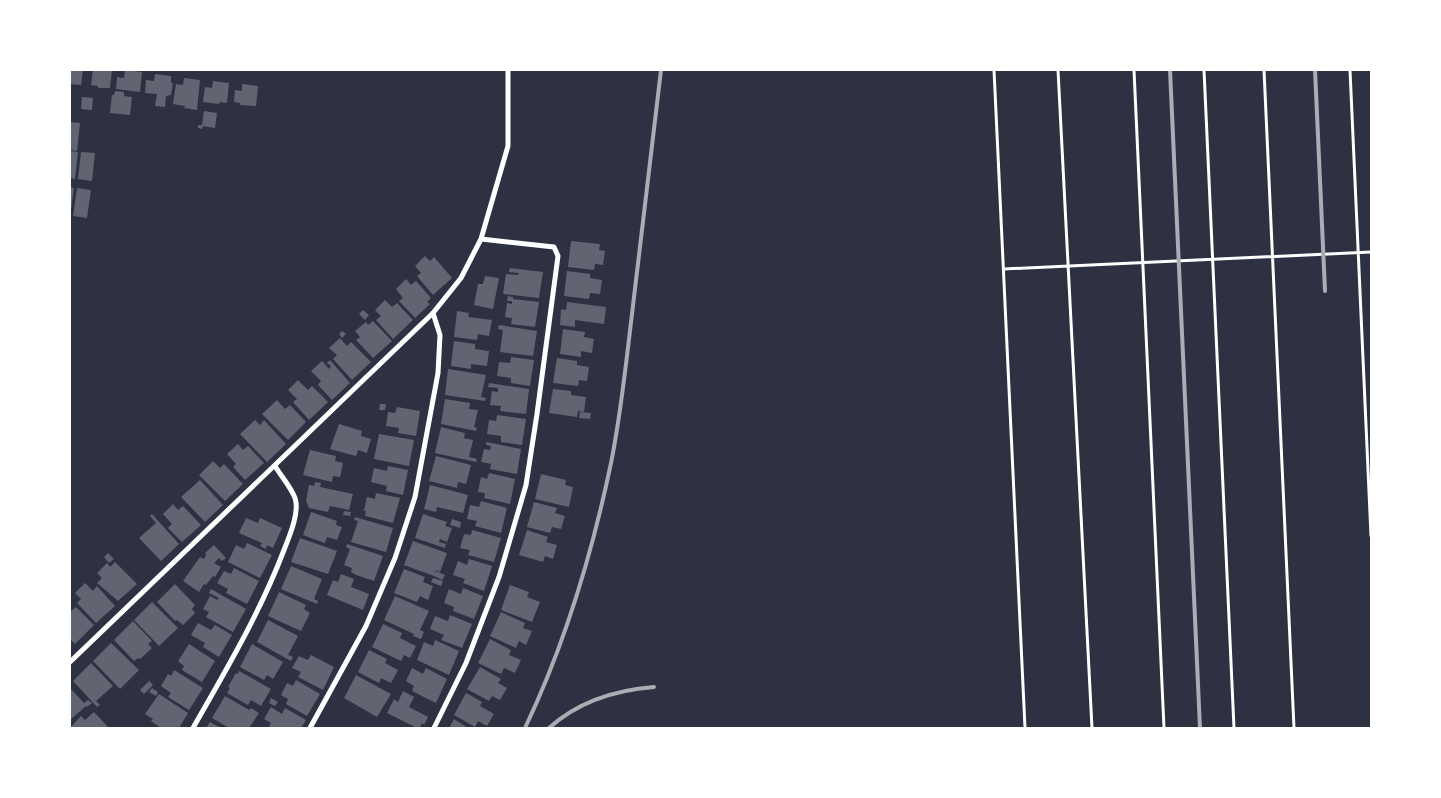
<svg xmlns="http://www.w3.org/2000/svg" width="1441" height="798" font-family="'Open Sans',sans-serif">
<rect width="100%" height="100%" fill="#2d3142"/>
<path fill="#626471" d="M70 70H83L81 85 70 84Z
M93 70H112L110 88H98V86L91 85Z
M125 70 142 72 140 92 116 89 117 77 124 78Z
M155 74 171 76V83H173L171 95 166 96 165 107 155 106 157 94 145 93 146 80 154 81Z
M184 78 200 80 197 110 184 108 185 106 173 104 176 84 183 85Z
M213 81 229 83 227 103 220 102 219 104 203 102 205 87 212 88Z
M242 84 258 86 256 106 240 105V103L234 102 235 90 242 91Z
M115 91 124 92V96L132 97 130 115 110 113 112 95H114Z
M82 97 93 98 92 110 81 109Z
M204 111 217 113 215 128 203 126 202 129 198 128V125H202Z
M70 122 80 123 77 151 70 150Z
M70 151 78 152 75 179 70 178Z
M81 152 95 153 92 181 78 179Z
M70 187 74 188 71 210H70Z
M77 188 91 190 87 218 73 216Z
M571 241 600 244 599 250 605 251 603 265 595 264 594 270 568 267Z
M425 256 430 261 434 257 452 278 433 295 417 276 421 273 415 266Z
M510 268 543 272 539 298 503 294 506 274 518 275 519 273 509 272Z
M567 271 590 274V278L602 280 600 294 590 293 589 299 564 296Z
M485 276 499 278 493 309 474 305 478 284H483Z
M406 279 411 285 416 281 431 298 427 302 430 304 415 318 399 301 403 298 396 289Z
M508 296 513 297V299L539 302 535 327 511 324 512 318 505 317 507 303 512 304V301H507Z
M385 300 392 307 397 303 413 320 393 339 376 320 381 316 375 310Z
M567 302 606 307 604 324 575 320V327L560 325 561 309 566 310Z
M363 310 369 315 365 320 359 314Z
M457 311 469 313 468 317 492 320 489 336 478 334 477 340 454 337Z
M373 321 392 341 373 358 356 340 360 337 355 331 366 322 368 325Z
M499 325 537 331 533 356 500 352 503 330 498 329Z
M563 329 585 332 584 337 594 339 592 353 581 351V357L560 354Z
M342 331 346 334 342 338 339 334Z
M340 338 347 346 351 342 371 362 352 380 333 359 337 355 329 348Z
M454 341 475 344V349L489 351 487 366 471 364V369L451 366Z
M511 357 534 360 530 386 511 383V378L497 376 499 362 510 363Z
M557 358 577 361V365L589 367 587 381 579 380 578 386 553 383Z
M330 360 350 383 332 400 318 385 321 381 311 371 322 361 329 369 331 366 327 363Z
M448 369 486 375 481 397 486 398 485 401 445 395Z
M298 380 308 390 312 386 328 402 309 420 293 402 297 399 288 390Z
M489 383 529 389 526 414 500 411 501 406 490 405 492 391 498 392V388L488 387Z
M553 389 571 391V395L586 397 584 412 578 411 577 417 549 413Z
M445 399 470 403 469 409 478 410 474 427 477 428 476 431 441 424Z
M277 400 285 409 290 405 306 422 288 440 262 414Z
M380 404H386L385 410H379Z
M397 407 420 411 416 436 398 433 399 428 386 426 388 412 395 413Z
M580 412 591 413 590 419 579 418Z
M497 415 526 419 522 445 501 442V436L487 434 489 420 496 421Z
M255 420 260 425 264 420 286 444 267 462 240 434Z
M339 424 362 431 361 436 371 439 367 453 358 450 356 456 330 449Z
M441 427 465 433 464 438 473 440 469 457 477 459 476 462 435 453Z
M379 434 414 440 409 466 374 459Z
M486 442 521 449 517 474 490 469 491 464 481 462 484 449 490 450 491 446 486 445Z
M238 444 243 450 248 446 264 463 245 480 233 467 236 464 227 454Z
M310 450 336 456 335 461 343 463 340 477 333 476 332 482 303 475Z
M436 456 471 465 466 484 458 482 457 488 429 481Z
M213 461 220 468 224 464 243 484 225 501 199 475Z
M388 466 408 470 403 495 386 491 387 486 371 482 374 468 387 471Z
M489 473 515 479 510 504 484 498 485 493 478 492 481 477 487 479Z
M541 474 566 480 565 485 573 487 569 507 535 499Z
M200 480 223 505 205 522 181 497Z
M315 482 321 483 320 487 353 494 349 510 330 506 328 512 309 508 306 501 309 485 314 486Z
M430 485 468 495 463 513 437 507 436 512 424 509Z
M376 493 400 498 393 523 365 516 366 511H364L367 497 375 499Z
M481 501 507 508 501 533 475 526 477 521 467 519 470 505 479 507Z
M534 502 557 508 555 513 565 516 561 529 552 527 550 533 527 527Z
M173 504 178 510 183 506 201 525 182 542 168 528 172 524 163 514Z
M344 511 351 512 350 516 343 515Z
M311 512 337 521 336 525 342 527 337 540 327 537 325 543 303 535Z
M152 514 179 544 161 561 139 538 156 523 150 516Z
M423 514 447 522 445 526 452 528 447 542 440 539 439 542 446 544 445 548 415 538Z
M355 517 393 528 386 552 351 542 358 521 354 520Z
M246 518 258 523 260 518 282 528 273 548 267 545 266 549 260 546 262 543 239 533Z
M452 519 461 522 460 528 450 525Z
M472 530 501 538 494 562 468 555 470 550 460 548 464 534 471 535Z
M527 530 548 537 546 542 557 545 553 559 545 556 543 562 519 555Z
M300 538 337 551 328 574 291 562Z
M413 541 447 553 440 572 436 570 434 576 404 565Z
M247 543 272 555 260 578 228 562 236 545 244 549Z
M347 544 383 556 374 581 356 575 351 572 352 568 344 565 350 549 346 547Z
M214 545 226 558 222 561 219 558 214 563 221 567 215 577 213 576 206 585 204 584 199 592 183 581 200 557 204 559 206 555 205 553Z
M108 553 114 559 109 563 104 557Z
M469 559 492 566 484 591 463 583 465 579 453 575 458 561 467 565Z
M115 562 137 584 118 601 97 583 102 578 97 573 107 563 110 567Z
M291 566 322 579 314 599 318 601 317 604 281 589Z
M234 568 259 581 247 604 226 593 228 589 217 583 224 571 231 574Z
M404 569 425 577 423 582 433 586 428 600 420 596 417 602 394 593Z
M436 571 445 575 442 580 434 576Z
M341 574 354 579 351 587 369 594 363 610 327 595 333 580 338 582Z
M433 578 443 581 441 586 431 582Z
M85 583 93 591 97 586 115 606 96 623 77 603 81 599 75 593Z
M175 584 195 605 192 609 195 613 183 625 177 620 175 621 157 602Z
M510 585 529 592 527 597 540 602 532 622 501 610Z
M463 588 483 596 474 619 453 611 454 607 444 603 449 589 461 594Z
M211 589 246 609 233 632 206 617 209 612 203 609 210 596 217 600 219 598 209 593Z
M279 592 306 605 304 609 310 613 301 631 268 616Z
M395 596 429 611 420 630 424 632 421 639 413 636 414 634 384 620Z
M152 602 178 628 159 646 134 620Z
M76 607 94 625 75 644 70 639V609L71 611Z
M501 612 525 623 523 628 532 631 526 645 519 641 516 648 490 636Z
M450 615 472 624 462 648 441 640 444 635 430 629 435 616 448 621Z
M268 620 298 636 288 655 293 657 291 661 257 642Z
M133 621 152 641 148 644 152 648 140 659 138 658 134 661 114 640Z
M198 623 211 630 215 625 232 635 219 657 203 647 205 643 191 635Z
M383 624 402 633 400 638 416 646 410 658 404 655 401 661 372 647Z
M490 639 511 650 509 655 521 660 515 673 504 668 501 674 478 663Z
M435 640 459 651 449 675 417 660 424 642 433 646Z
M111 643 139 670 120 689 93 661Z
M189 644 215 661 202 682 182 670 184 666 178 661Z
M252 644 283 662 273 679 267 675 264 680 240 667Z
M369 650 387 659 385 663 398 670 391 683 381 678 379 683 358 672Z
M311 655 334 667 323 690 298 677 301 672 292 668 299 656 308 660Z
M91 663 113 686 96 701 100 705 97 707 73 681Z
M480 667 501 679 498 683 507 688 500 700 492 696 489 701 467 689Z
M412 668 423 674 426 668 447 679 436 703 412 691 414 686 406 681Z
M174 670 203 688 189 710 168 697 171 693 161 686 168 674 171 676Z
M239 671 271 689 261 706 251 700 248 705 227 693 230 688 228 687 236 673 238 674Z
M356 675 391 694 377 717 344 698Z
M296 680 320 694 307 716 286 704 288 699 281 695 287 683 293 686Z
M149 681 153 685 144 694 140 690Z
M70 688 84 703 88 700 92 703 87 707 86 706 70 720Z
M152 688 158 692 156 696 149 692Z
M403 691 414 697 409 707 428 717 424 725 422 723 420 728H417L387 713 394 699 398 702Z
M466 693 482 702 480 706 494 714 487 726 478 721 475 727 454 715Z
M159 694 188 713 179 728H161L151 721 153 719 145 714Z
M225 696 249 710 251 708 259 713 249 728H229L212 718Z
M271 698 278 702 275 706 269 703Z
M271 707 282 714 285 708 306 720 301 728H268L271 723 264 719Z
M94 712 108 727 107 728H70L81 716 85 720Z
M454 719 468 728H449Z
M210 722 221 728H206Z"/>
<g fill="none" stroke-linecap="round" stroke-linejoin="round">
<path stroke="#fff" stroke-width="3" d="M994 70 1025 728
M1058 70 1092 728
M1134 70 1164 728
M1204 70 1234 728
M1264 70 1294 728
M1350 70 1371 536
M1004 269 1371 252"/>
<path stroke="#fff" stroke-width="5" d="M70 662 433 313 461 278 481 239 508 146V70
M193 728C226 670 260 613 284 550 289 537 300 512 295 498 291 487 281 476 275 466
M310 728 366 626 395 558 415 497 438 373 440 335 433 313
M434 728 466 663 499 577 526 485 537 414 558 256 554 247 481 239"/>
<path stroke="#abadb3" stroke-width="4" d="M1170 70 1200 728
M1315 70 1325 291
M525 728C565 644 592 554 611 463 621 414 626 363 632 314 641 232 651 151 661 70
M549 728C579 701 615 690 654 687"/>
</g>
<rect width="1441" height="798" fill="none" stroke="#ffffff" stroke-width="142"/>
</svg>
